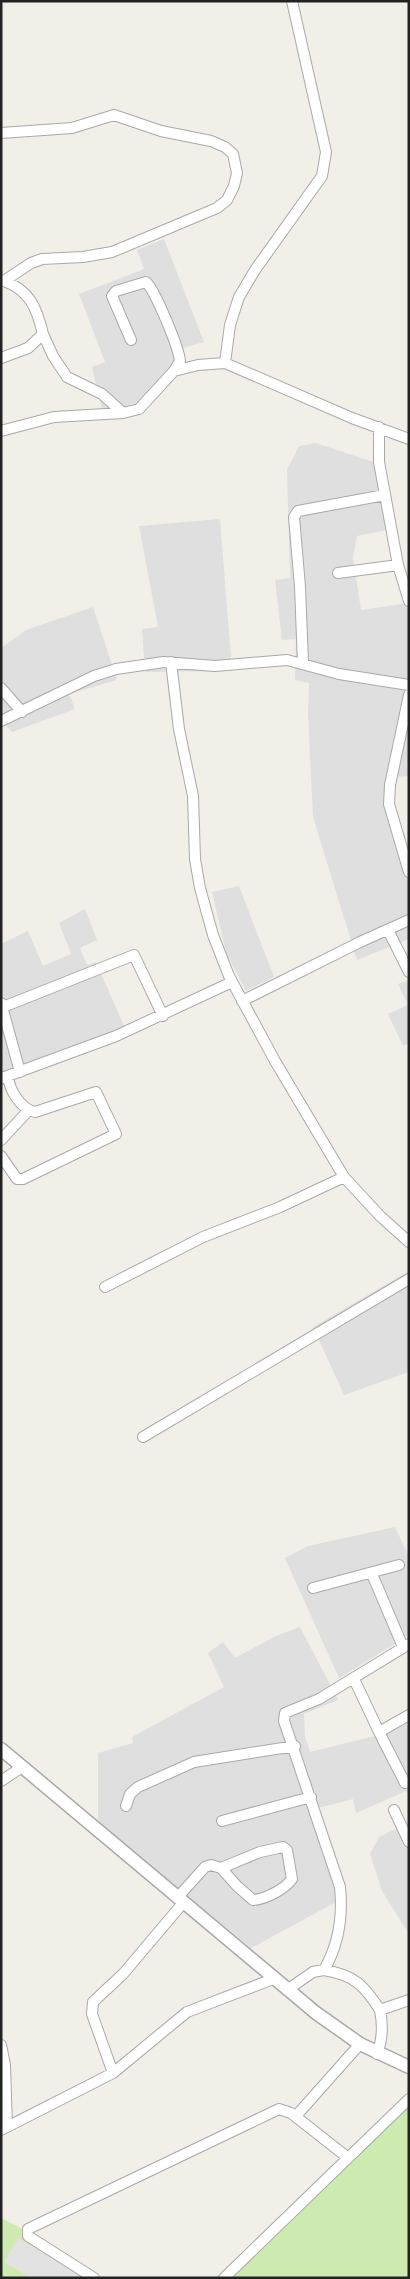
<svg xmlns="http://www.w3.org/2000/svg" width="410" height="2279" font-family="'Golos Text',sans-serif">
<rect width="100%" height="100%" fill="#f2efe9"/>
<path fill="#e0dfdf" d="M164 239 204 342 183 348 187 368 148 400 103 412 92 367 105 362 79 294 144 269 137 250Z
M316 443 376 463 392 529 357 536 353 558 361 610 409 603V776L393 777 392 807 409 875V939L357 960 313 817 308 714 309 683 295 680 296 639 282 640 275 580 290 578 287 470 299 446Z
M220 519 232 671 145 672 142 629 158 627 139 526Z
M93 607 117 680 69 694 75 709 12 732 1 719V648L26 630Z
M239 886 274 977 246 991 226 952 212 892Z
M85 909 97 940 80 948 87 965 96 962 128 1035 1 1079V944L28 931 43 966 71 954 59 923Z
M409 980V1043L403 1046 388 1014 408 1005 398 984Z
M409 1271V1372L344 1395 313 1327Z
M395 1527 409 1557V1635L339 1678 285 1558 308 1546Z
M300 1627 338 1700 304 1714 305 1736 310 1752 383 1734 409 1721V1795L406 1791 356 1813 353 1799 318 1808 338 1901 251 1948 98 1823V1753L133 1743 132 1737 224 1687 208 1653 223 1642 235 1658 276 1636Z
M397 1828 405 1848 409 1846V1934L382 1891 370 1854 379 1837Z"/>
<path fill="#cdebb0" d="M409 2095V2278H215Z
M1 2218 15 2225 99 2278H1Z"/>
<path fill="#e2e2e2" d="M18 2238 86 2278H31L4 2262Z"/>
<g fill="none" stroke-linecap="round" stroke-linejoin="round">
<g stroke="#a9a9a9" stroke-width="12">
<path id="minor" d="M1 133 72 128 114 115 161 131 211 141 225 147 233 154 237 173 234 186 227 200 217 208 112 252 83 257 42 259 31 263 4 281C30 290 37 309 43 334L28 348 1 358
M43 334 53 356 67 377 102 394 123 413
M225 363 230 325 239 297 255 270 322 176 326 152 292 1
M174 371 198 365 225 363 352 418 409 439
M379 427V462L398 565 409 601
M1 431 54 417 123 413 139 409 174 371 180 361C179 348 155 290 146 282L116 291 112 296 131 340
M338 573 398 565
M171 662 179 729 193 796 195 859 200 888 213 935 229 976 275 1061 344 1177 380 1216 409 1242
M303 663 300 587 294 517 298 511 385 495
M1 688 22 712
M409 695 390 785 389 804 409 872
M1 721 94 676 116 669 164 662 215 666 287 660 339 674 409 685
M388 930 409 972
M242 1001 360 942 409 920
M1 1003 20 1072
M3 1007 134 955 163 1016
M2 1078 116 1036 232 982
M1 1140 28 1111
M1 1156 17 1179H23L116 1134 96 1092 35 1112C21 1109 9 1090 8 1076
M105 1287 203 1237 280 1207 344 1177
M143 1437 409 1279
M372 1574 403 1647
M313 1588 399 1565
M354 1679 379 1732 409 1715
M379 1732 405 1783
M1 1781 22 1767
M126 1806 130 1794 138 1787 194 1762 295 1746
M394 1810 409 1842
M222 1821 311 1797
M177 1898 205 1867 211 1865 221 1868 237 1886 253 1900C266 1899 285 1889 292 1879L287 1850 283 1847 260 1852 221 1868
M324 1970C354 1975 364 1985 380 2010
M287 1990 313 1972 324 1970C339 1944 343 1916 340 1887L284 1721 285 1713 319 1699 409 1644
M1 2045 5 2065 7 2127
M377 2054C383 2039 383 2025 380 2010L409 2000
M113 2073 92 2014 93 2002 123 1974 183 1903
M296 2116 360 2044
M1 2130 113 2073 187 2012 273 1979
M94 2278 28 2236V2229L279 2109 291 2113 347 2157
M224 2278 409 2099"/>
</g>
<g stroke="#a9a9a9" stroke-width="15">
<path id="tertiary" d="M1 1749 316 2013 360 2044 409 2067"/>
</g>
<use href="#minor" stroke="#fff" stroke-width="10"/>
<use href="#tertiary" stroke="#fff" stroke-width="12"/>
</g>
<rect width="410" height="2279" fill="none" stroke="#222222" stroke-width="5"/>
</svg>
